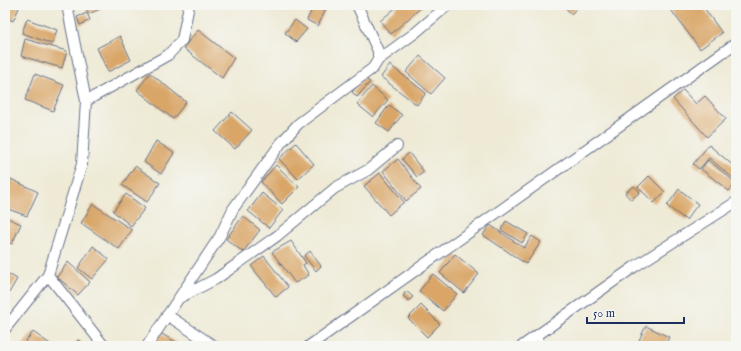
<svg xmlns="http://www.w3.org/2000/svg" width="741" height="351" font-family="'IM FELL English',serif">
<rect width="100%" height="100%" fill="#f6f6f2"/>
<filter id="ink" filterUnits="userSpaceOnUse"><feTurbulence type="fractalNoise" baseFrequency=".025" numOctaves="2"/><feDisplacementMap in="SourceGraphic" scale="8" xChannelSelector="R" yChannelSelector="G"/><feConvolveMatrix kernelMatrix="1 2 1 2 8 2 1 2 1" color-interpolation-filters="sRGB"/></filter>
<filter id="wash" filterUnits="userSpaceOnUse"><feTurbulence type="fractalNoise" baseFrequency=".012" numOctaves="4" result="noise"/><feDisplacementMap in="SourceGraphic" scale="16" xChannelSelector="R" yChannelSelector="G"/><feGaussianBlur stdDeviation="0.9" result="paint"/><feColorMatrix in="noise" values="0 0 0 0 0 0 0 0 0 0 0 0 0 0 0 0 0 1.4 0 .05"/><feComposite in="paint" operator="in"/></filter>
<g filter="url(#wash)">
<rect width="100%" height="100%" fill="#eeead5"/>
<g id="blocks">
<path fill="#d9a667" d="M5 5H13L19 8 13 21 5 17Z
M84 5H108L89 14Z
M314 5H319L326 9 318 26 307 20Z
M399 5H424L391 34 380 21Z
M563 5H580L571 14Z
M678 5H702L722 33 700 49 671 10Z
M87 13 90 20 80 25 77 17Z
M27 19 57 30 52 44 22 33Z
M295 20 307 29 296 42 285 33Z
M198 30 234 58 222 78 183 48Z
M120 36 131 60 108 72 97 48Z
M25 39 67 51 62 68 21 56Z
M420 56 445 78 431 94 406 72Z
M390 65 426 93 417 105 381 77Z
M150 73 186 102 173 119 137 90Z
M35 74 64 85 53 111 25 100Z
M364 78 370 82 357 97 352 92Z
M372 86 388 100 373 117 357 104Z
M683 90 696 104 705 96 726 119 707 137 673 99Z
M389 105 402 115 389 132 376 123Z
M232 112 252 130 235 149 215 131Z
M156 141 174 153 161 174 144 162Z
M296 143 314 164 298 179 279 159Z
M709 145 736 168V177L734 179 709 158 699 169 693 164Z
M409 153 424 172 417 177 402 159Z
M398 159 421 189 406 201 383 171Z
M708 160 736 183 729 191 701 169Z
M276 165 299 187 282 204 261 182Z
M135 166 160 183 147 202 122 185Z
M380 173 404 202 389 215 364 186Z
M649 176 665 192 654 203 638 187Z
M11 179 38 192 27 216 5 208V193Z
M634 186 640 192 631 200 625 193Z
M679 189 698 204 686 220 667 206Z
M262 193 283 210 269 228 248 211Z
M126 194 145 208 131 226 113 211Z
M93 204 132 230 119 249 81 223Z
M243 216 260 230 243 252 226 239Z
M5 217 21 224 12 244 5 241Z
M506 221 528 234 522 243 501 230Z
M490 225 524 248 532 236 541 242 526 264 483 235Z
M291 241 306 263 303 265 309 275 295 283 272 252Z
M93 246 109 259 92 279 78 268Z
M310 251 321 266 316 271 304 256Z
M455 254 479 274 464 293 440 273Z
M264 256 288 287 276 297 251 266Z
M68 262 90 282 78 295 57 277Z
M9 274 17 279 6 298 5 280Z
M433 274 457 294 443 311 419 291Z
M406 291 413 297 409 301 403 296Z
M421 305 440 324 427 337 408 318Z
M646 326 669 337 665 346H652L639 340Z
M33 332 53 346H22Z
M158 332 178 343 176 346H151Z
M78 340 87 346H73Z"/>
</g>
</g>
<g filter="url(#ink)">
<use href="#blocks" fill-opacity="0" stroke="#657088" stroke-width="1"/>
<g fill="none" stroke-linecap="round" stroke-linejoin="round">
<g stroke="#657088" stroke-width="7">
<path id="service" d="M538 335 543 346"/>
</g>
<g stroke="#657088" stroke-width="12">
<path id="minor" d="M378 60 415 33 448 5
M86 101 168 55 182 40 189 5
M48 275 104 346
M179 298 216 279 277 236 335 188 368 170 397 146
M167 315 214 346
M5 329 48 275 82 164 86 101 67 5
M147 346 220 236 233 209 281 143 298 124 373 68 378 60V51L357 5
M309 346 736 43
M522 346 634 267 736 202"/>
</g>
<use href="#service" stroke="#fff" stroke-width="5"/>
<use href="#minor" stroke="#fff" stroke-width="10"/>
</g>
</g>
<rect width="741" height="351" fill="none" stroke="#f6f6f2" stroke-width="20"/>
<path d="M587 317v6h97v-6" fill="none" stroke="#1b2f5e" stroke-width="2"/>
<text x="593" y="317" font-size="12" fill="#1b2f5e" stroke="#f6f6f2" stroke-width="3" paint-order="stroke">50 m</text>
</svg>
